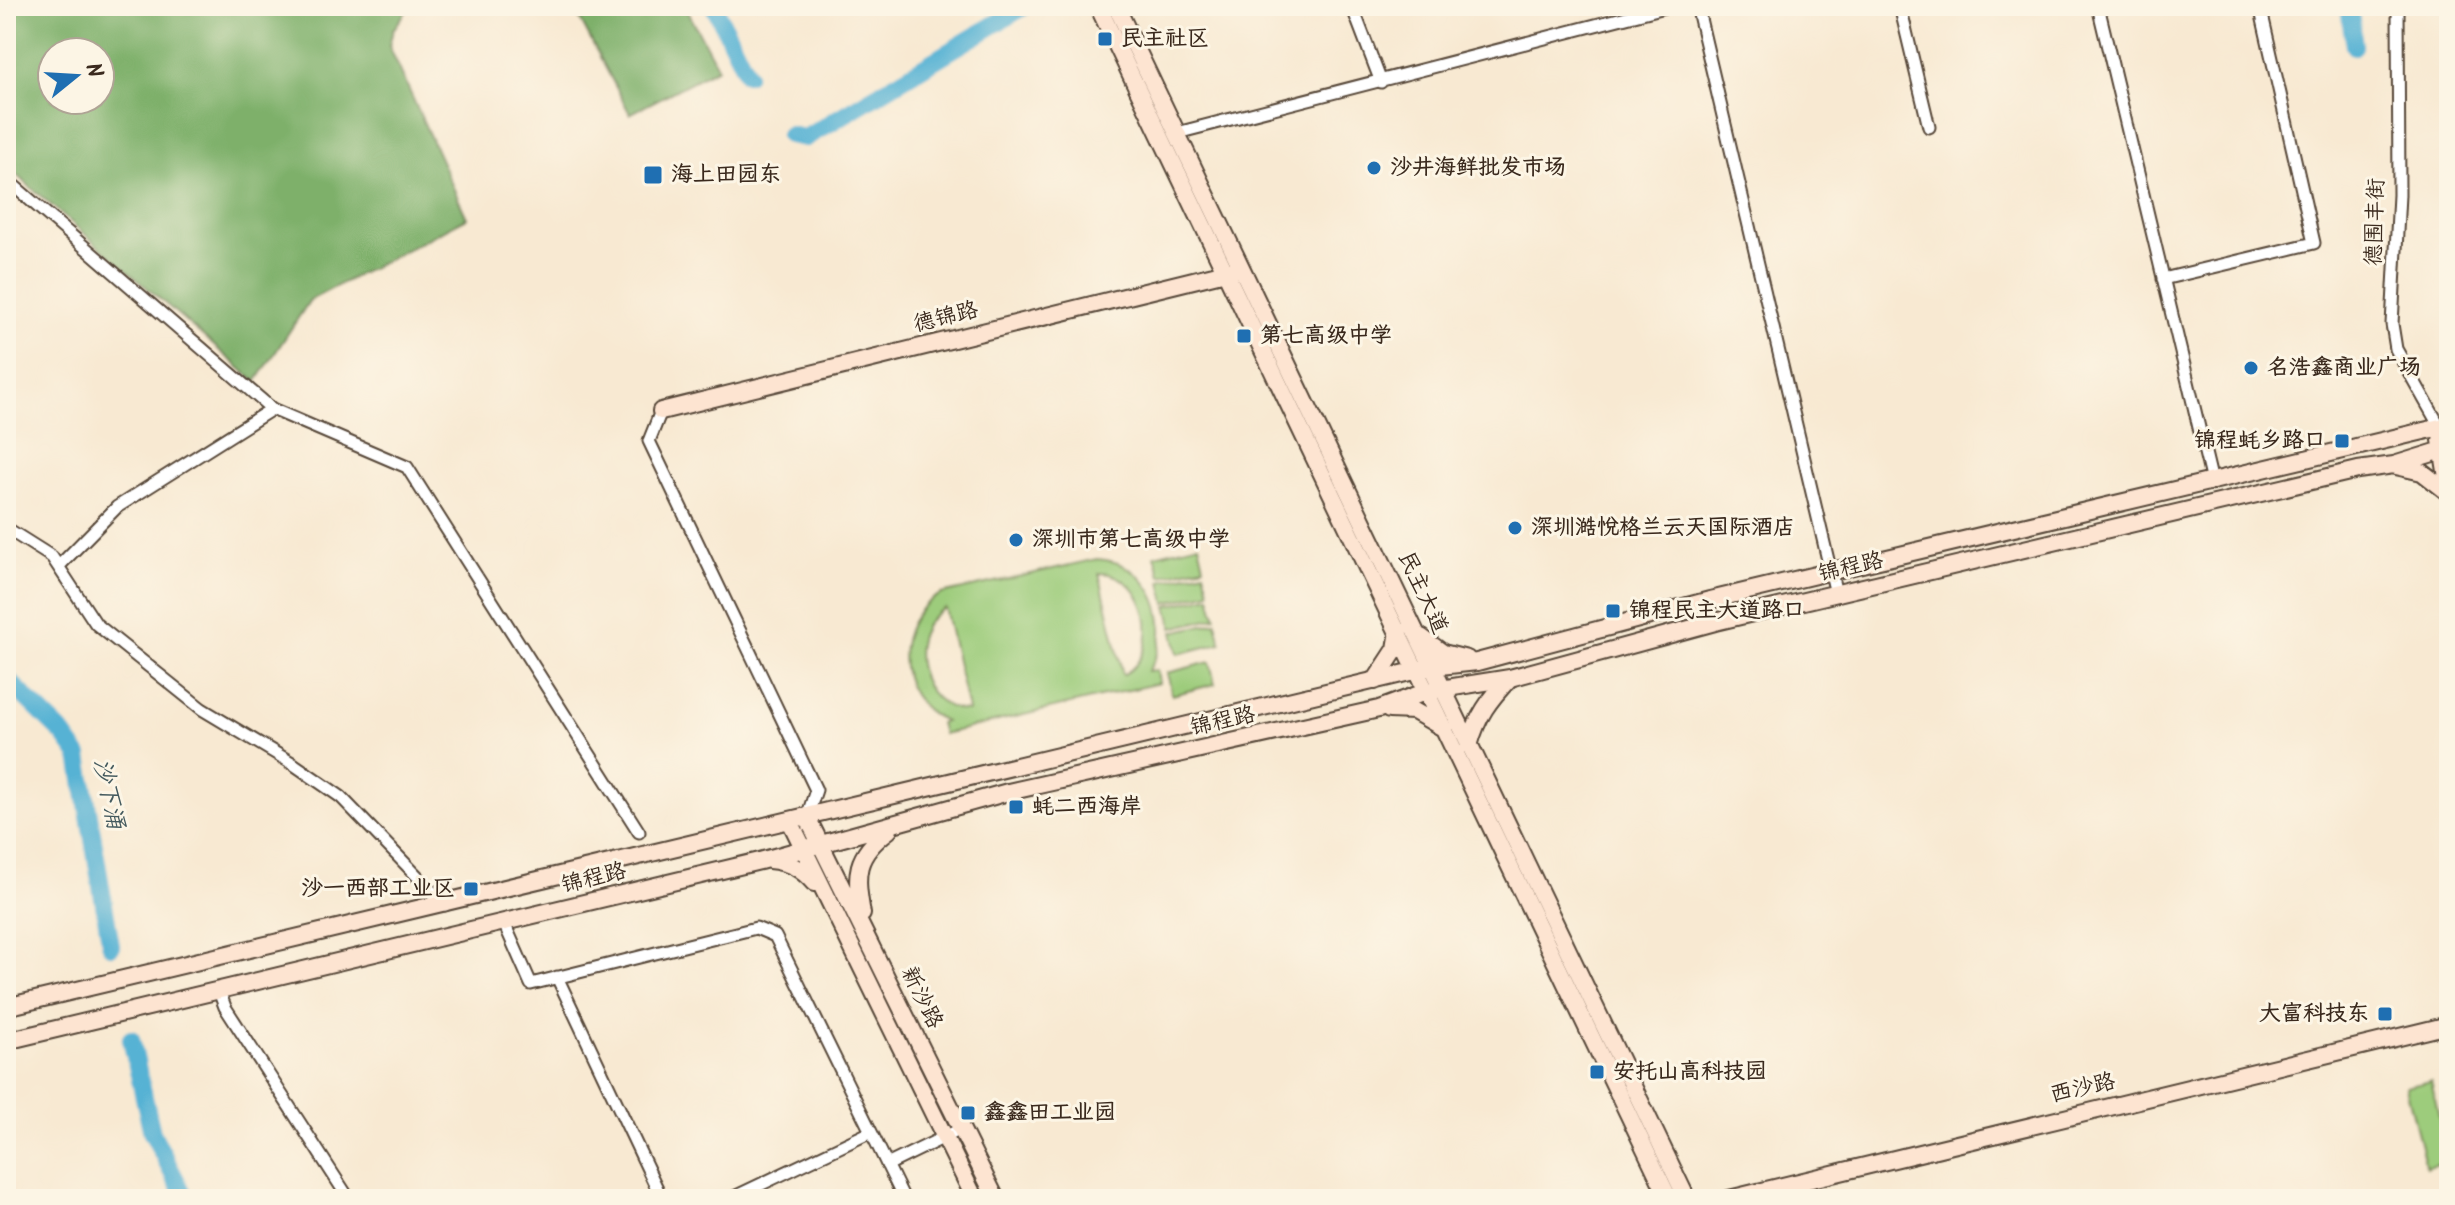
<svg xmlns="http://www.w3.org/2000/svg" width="2455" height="1205" font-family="Kalam,'LXGW WenKai TC',sans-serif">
<rect width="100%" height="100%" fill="#fcf5e5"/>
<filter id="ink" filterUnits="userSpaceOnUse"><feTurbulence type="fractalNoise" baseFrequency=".0125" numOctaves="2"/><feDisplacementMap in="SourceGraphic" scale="16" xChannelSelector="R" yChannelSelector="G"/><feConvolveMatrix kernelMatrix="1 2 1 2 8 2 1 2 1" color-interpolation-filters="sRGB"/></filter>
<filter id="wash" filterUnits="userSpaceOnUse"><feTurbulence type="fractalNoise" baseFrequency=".006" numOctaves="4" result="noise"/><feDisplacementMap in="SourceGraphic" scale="32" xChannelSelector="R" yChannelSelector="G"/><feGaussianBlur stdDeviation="1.8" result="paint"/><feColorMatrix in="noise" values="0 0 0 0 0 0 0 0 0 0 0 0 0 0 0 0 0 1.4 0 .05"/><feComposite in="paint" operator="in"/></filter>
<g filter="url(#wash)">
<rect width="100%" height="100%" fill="#f8e9d2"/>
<path fill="#9dcc7b" stroke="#6c7b4c" stroke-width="2" fill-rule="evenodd" d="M1199 544 1204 566 1161 576 1155 555Z
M1097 559C1155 562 1178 627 1148 671L1157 670 1159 683 943 734 940 723 945 721C891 698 889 620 941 594ZM1099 573C1150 573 1165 652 1123 675ZM945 608 968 710V711C916 710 899 631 945 608Z
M1204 571 1210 592 1166 603 1161 581Z
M1210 596 1216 617 1173 628 1167 606Z
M1216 622 1221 643 1178 654 1173 632Z
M1210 662 1215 684 1172 695 1167 673Z
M2431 1081 2449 1161 2426 1167 2406 1087Z"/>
<path fill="#7eb06b" stroke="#5c6d44" stroke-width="2" fill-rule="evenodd" d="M6 6H410L393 30 389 46 467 218 310 300 256 382 6 166ZM52 52H100V100H52Z
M573 6H685L718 68 630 114Z"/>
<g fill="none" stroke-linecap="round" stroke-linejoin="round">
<path stroke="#56b2d4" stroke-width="18" d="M714 6 747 74
M2349 6 2354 46
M789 135 805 138 1025 6
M6 678 64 735 79 756 111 946
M131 1039 152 1133 186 1199"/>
</g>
</g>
<g filter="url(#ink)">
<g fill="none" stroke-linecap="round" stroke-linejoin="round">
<g stroke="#574739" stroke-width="15">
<path id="street" d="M1352 6 1381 82
M1697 6 1836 594
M1900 6 1929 127
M2098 6 2212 482
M2398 6 2399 195 2392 324 2396 349 2440 427
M1177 133 1669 6
M6 179 272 409
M2163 279 2314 243 2260 6
M661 411 649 441 816 790 807 817
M6 528 52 557 96 624 202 709 292 763 341 797 445 905
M59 566 117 507 272 409 407 467 639 832
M504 923 531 984 756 928 775 936 904 1199
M557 977 662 1199
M219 991 225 1007 349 1199
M887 1165 961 1129
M730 1199 871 1132"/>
</g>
<g stroke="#574739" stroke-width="20">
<path id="secondary" d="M1098 6 1669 1199
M1116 6 1687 1199
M661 411 1234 270
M2441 440 2449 490
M2396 466 2422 472 2449 493
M1421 637 1443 653 1467 659
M1375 681 1396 649 1399 631
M1389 710 1414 711 1445 729
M1469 746C1477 716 1489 700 1510 678
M807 817 996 1199
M790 821 975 1199
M769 860C789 862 801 868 814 883
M862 914C855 874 854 856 889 830
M6 1007 1431 667 1477 662 1710 600 2449 425
M6 1041 760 861 1008 792 1379 709 1428 691 1510 678 1715 622 2358 470 2394 465 2449 448
M1729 1199 2449 1025"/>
</g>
<use href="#street" stroke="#fff" stroke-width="11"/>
<use href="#secondary" stroke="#fde4d1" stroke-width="16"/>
</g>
</g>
<g fill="#1f6fb2" stroke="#fcf5e5" stroke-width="3">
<rect x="1097" y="31" width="16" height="16" rx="4"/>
<circle cx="1374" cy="168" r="8"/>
<rect x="643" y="165" width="20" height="20" rx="4"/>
<rect x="1236" y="328" width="16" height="16" rx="4"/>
<circle cx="2251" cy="368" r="8"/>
<rect x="2334" y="433" width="16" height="16" rx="4"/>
<circle cx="1515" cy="528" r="8"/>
<circle cx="1016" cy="540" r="8"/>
<rect x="1605" y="603" width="16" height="16" rx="4"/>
<rect x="1008" y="799" width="16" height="16" rx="4"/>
<rect x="463" y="881" width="16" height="16" rx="4"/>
<rect x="2377" y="1006" width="16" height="16" rx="4"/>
<rect x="1589" y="1064" width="16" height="16" rx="4"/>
<rect x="960" y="1105" width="16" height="16" rx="4"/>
</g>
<g text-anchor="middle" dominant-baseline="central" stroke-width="6" stroke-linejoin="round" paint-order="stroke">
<g font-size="22" font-weight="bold" fill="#3b2a1e" stroke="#fcf5e5" text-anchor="start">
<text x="1121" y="39">民主社区</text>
<text x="1390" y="168">沙井海鲜批发市场</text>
<text x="671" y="175">海上田园东</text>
<text x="1260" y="336">第七高级中学</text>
<text x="2267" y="368">名浩鑫商业广场</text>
<text x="2326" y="441" text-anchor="end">锦程蚝乡路口</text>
<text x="1531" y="528">深圳澔悦格兰云天国际酒店</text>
<text x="1032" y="540">深圳市第七高级中学</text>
<text x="1629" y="611">锦程民主大道路口</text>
<text x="1032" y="807">蚝二西海岸</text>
<text x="455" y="889" text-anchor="end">沙一西部工业区</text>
<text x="2369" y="1014" text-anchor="end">大富科技东</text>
<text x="1613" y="1072">安托山高科技园</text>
<text x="984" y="1113">鑫鑫田工业园</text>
</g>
<g font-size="22" fill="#3b2a1e" stroke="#fcf5e5">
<text transform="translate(2376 222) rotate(-88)">德围丰街</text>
<text transform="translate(946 318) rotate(-14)">德锦路</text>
<text transform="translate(1851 568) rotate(-13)">锦程路</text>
<text transform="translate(1422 593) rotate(65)">民主大道</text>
<text transform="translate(1223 722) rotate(-13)">锦程路</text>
<text transform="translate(594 879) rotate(-14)">锦程路</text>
<text transform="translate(921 998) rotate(64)">新沙路</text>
<text transform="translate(2083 1089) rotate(-13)">西沙路</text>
</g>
<g font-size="24" font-style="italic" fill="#445a5e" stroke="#fcf5e5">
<text transform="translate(108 794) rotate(78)">沙下涌</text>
</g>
</g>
<rect width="2455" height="1205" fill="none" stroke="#fcf5e5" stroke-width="32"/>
<g transform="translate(76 76) rotate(72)"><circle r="38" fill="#fcf5e5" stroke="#afa495" stroke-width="2"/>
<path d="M0-6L14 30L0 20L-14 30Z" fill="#1f6fb2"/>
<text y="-12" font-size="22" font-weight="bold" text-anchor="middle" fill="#3b2a1e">N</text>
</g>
</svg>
